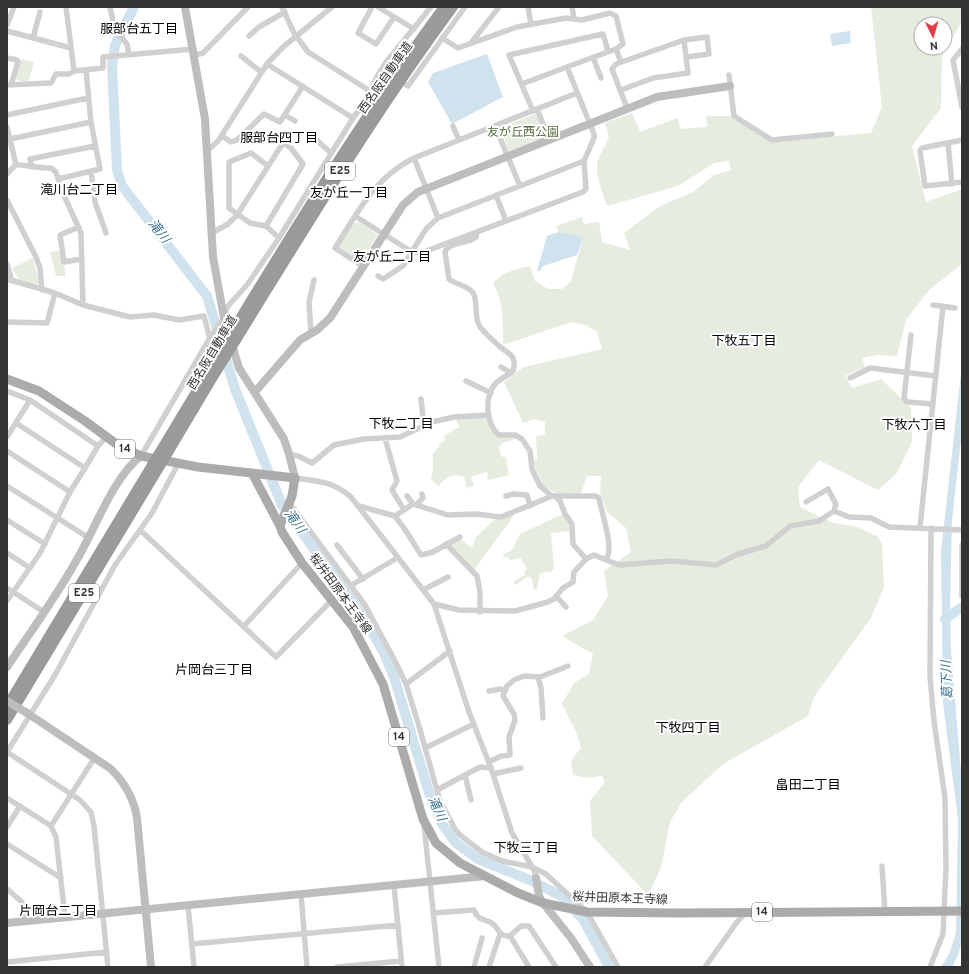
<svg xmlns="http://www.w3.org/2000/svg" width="969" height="974" font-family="Overpass,'Noto Sans JP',sans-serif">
<rect width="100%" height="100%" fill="#fff"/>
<path fill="#e6ecdf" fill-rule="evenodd" d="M871 7H962V21L942 57 941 108 912 146 926 202 962 189V264L929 290 906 320 897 356 877 355 862 358 865 367 845 376 852 388 881 379 911 408 912 442 897 473 878 490 819 460 798 487 800 507 833 523 855 526 877 536 882 544 884 587 871 618 814 697 808 716 723 764 681 803 670 822 661 868 648 895 592 836 590 801 605 782 602 776 587 778 573 775 571 761 581 747 576 732 562 704 574 683 589 674 593 654 562 636 593 620 608 596 604 571 631 552 626 528 607 512 600 492 601 476H587L581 493 558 494 542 485C540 476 535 470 533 460L537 459 536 437 545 434V422L535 419 523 423 504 382 524 367 602 349 597 332 585 325 571 322 503 345C503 325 504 301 493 284 501 272 516 269 530 266L535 281 548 289H562L571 281 583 238 573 234 558 232 556 226 582 217 584 224 599 222 602 242 630 250 624 233 660 206 693 192 714 175 731 170 729 161 714 163 678 186 607 206 600 186 597 171V162L609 137 605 123 632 113 640 132 677 118 681 129 707 127 706 116H731L773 142 871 133 882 107ZM921 24H945V48H921Z
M22 59 34 62 28 83 15 79Z
M537 113 547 139 510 154 500 128Z
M359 222 378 235 360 262 337 247 352 224Z
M60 251 62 264H64L66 276H56L50 252Z
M33 258 39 283 36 285 19 280 12 268Z
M487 417 497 436 518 438 501 444 499 447 501 456 506 458 509 475 488 480 487 472 471 477 474 486 467 488 464 477C452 473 446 478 438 486L431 479C431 474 434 470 433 465 433 455 430 455 439 447V444L445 440 444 436 459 427 456 419Z
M515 514 474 570 449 545 460 539 472 548 476 537 496 518Z
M563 515 570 525V531L551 533 554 569 550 573 547 572 540 573 537 589 534 590 532 580 530 577H527L515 585 514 581 525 575 524 571 527 569 521 558 510 560 507 557H504L503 554C516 551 514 543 520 534L556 517Z"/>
<path fill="#cfe2ee" d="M850 31 851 43 832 46 830 34Z
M487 54 503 97 452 124 428 82 433 73Z
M558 232 573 234 583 238 577 255 543 266 540 271H537L547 236Z
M962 364V431L952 520 950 607 951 651 962 784V942L958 955 952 967H941L949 954 956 933 958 819 943 703 941 552Z"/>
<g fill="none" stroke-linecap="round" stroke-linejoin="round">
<path stroke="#cfe2ee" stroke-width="10" d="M134 7 115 45 112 65 117 170 122 186 207 296 235 389 282 505 365 619 383 651 394 677 431 799 442 824 456 843 478 859 532 881 561 896 583 919 609 967
M945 619 962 607"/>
<path stroke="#d6d6d6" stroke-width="5.5" stroke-dasharray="5.5 3" stroke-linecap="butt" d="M382 69 408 86"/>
<path stroke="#d0d0d0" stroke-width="5.5" d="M66 7 74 71
M110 7 115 30 127 44 129 55
M282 7 294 33 308 52 370 91
M372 7 358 33 376 44 394 17
M378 7 414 29
M528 7 531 24
M572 7 574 19
M7 25 14 7
M7 31 71 48
M249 36 259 27 285 12
M33 38 40 12
M471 43 499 7
M616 49 621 62
M962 49 953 60 962 107
M195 55 203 53 248 7
M241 56 261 72
M593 57 601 78
M7 58 17 60 18 62 11 85
M267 64 353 118
M729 75 734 116 772 140 832 134
M522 84 567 67
M7 85 51 83 56 74H69L74 71 103 68V57L194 49
M408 86 465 7
M621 90 653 78 688 73 684 40
M627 108 612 69 616 64 684 40 707 37 709 54 687 57
M537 109 549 139
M533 111 509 55 603 34 608 51
M7 115 88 98
M285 115 295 121
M453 126 459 140
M495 126 520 186
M7 127 16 165
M311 135 331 153
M222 136 231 142 237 140 264 114 280 122 303 86
M10 139 91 122
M962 140 922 148 920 151 925 186 962 182
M948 143 952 184
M207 151 218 141 267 64 283 47 332 7
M414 158 438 218
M268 166 251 153 229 162V208L250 223 266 226 279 238
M32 167 30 159 95 146
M91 171 95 202 106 233
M7 174C10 171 13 167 16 165 19 164 44 169 51 168L56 172 62 191 81 233 83 305
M58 179 100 169 91 122 86 70
M496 195 506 221
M7 200 36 257 40 268 42 290
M355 216 412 252 421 253 583 192 586 189 584 161 594 138V134L567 67 616 49 623 44 616 16 610 13 582 20 566 18 517 27 458 48 442 38
M79 227 60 235 64 262 81 259
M477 232 476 237C469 244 447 242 445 252L449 279C456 285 468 285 473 293 479 303 473 317 480 327 485 333 492 340 498 345 507 354 518 354 513 371 508 376 500 378 495 384 484 398 486 424 499 435H515L522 439 530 451 532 469 540 486 552 496
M212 233 228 224 237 215 283 143 291 148 303 164 266 226
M7 264 12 281
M364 267 335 248C358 212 374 178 414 158L577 93
M378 276 383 279 403 266 426 229 438 218 584 161
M7 279 55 293 83 305 130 317 154 315 179 320 204 316 210 339
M933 305 955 308
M7 322 47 323 55 293
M311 333 309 302 314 280
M911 335 904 398 907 402 933 404
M501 367 511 373
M850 378 870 368 936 376
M466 381 491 393
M7 391 30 400 98 446
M421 399 424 426
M7 437 30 400
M385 438 397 481 392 490 404 510
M7 451 70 492
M289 454 298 456 312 463 334 445 364 439 400 437 432 422 454 417 488 415
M141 456 211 336 224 318 227 307 247 285 279 238 353 118 364 103 379 73 387 61 431 7
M85 468 98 446 106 437
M295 478C318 481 332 481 351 497L434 604 469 712 491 768 512 833 534 870 536 878
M7 486 89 538
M407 496 413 504
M506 496 513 494 527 495 530 506
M555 496 560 501 565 514 572 524 573 544 586 559
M290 504 365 605 397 665 406 684 419 726 440 801 455 829 460 835 482 852 502 861 532 867 546 874 587 912 618 967
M416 505 423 498 422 494
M359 506 395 516 406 531 421 555 433 552 460 537
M834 511 849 517 871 518 889 527 962 530
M395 516 413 504 448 515 476 514 501 517 552 496H595L599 498C601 512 615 548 606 559
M7 520 45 544
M920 527 943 306
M140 530 276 657 332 600
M446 544 477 576 480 592V612
M337 545 363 579
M962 545V596
M7 553 30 568
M350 586 397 558
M7 588 44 612
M423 590 448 577
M556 596 566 607
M7 601 40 553 70 492 85 468 16 423
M434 604 459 610 515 611 548 602 554 599 563 588 573 582 574 572 586 559 594 555 619 565 671 561 716 565 738 554 766 546 790 526 819 521 834 511 836 504 828 489 806 502
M244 626 302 563
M538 677 541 688 543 718
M406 684 450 651
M489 691 501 689 505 691
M425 748 474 724
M7 752 55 675 115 565 152 513 178 464
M7 752 80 800 91 812 94 826 108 967
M489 762 501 756 510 755 509 737 515 720 514 714 503 696 507 686 514 680 524 676 540 677 568 666
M493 774 521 768
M465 775 471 800
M437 790 480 767 491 768
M7 798 51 826
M424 825 439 967
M7 827 20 806
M7 844 61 878
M882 866 885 912
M394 885 402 967
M7 889 22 902 26 921
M301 894 307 967
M188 905 194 967
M433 913 474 910C478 920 481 918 490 922 499 926 497 937 510 936L529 967
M65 917 56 837 51 826 95 757
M510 936 521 926H529L556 967
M192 944 398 925
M7 962 107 952
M337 967 401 961
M474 967 482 938
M489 967 500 934
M705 967 737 922 746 912
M930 967 943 934 946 868 945 798 934 721 930 676 931 528"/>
<path stroke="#bdbdbd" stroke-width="8" d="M185 7 205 119 213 257 224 318 239 368 284 439 289 454 295 478
M255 392 300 340 317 330 330 318 403 205 418 192 657 97 730 86
M7 667C32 630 59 593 80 554 96 526 115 475 141 456
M27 713 111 769C125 783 134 799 137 818L151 967
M536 878 539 896 543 903 571 938 590 967
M7 923 485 876"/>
<path stroke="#ababab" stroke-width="9" d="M7 379 39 391 85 421 115 443 141 456 198 467 295 478 292 496 280 526 282 532 302 563 353 627 362 644 383 684 423 819 436 843 460 863 518 893 543 903 587 912 677 913 962 911
M252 473 280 526"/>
<path stroke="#9a9a9a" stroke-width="10" d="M233 330C300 220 367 111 444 7
M236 340C306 227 374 114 453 7
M158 455 214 362
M166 456 216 372
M7 706 152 465
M7 720 160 466"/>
<path stroke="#bdbdbd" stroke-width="8" d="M7 701 27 713"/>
<path stroke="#9a9a9a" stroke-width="10" d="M214 362 233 330
M216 372 236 340
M152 465 158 455
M160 466 166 456"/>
</g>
<g text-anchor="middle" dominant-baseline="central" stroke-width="4" stroke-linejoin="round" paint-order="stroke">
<g fill="#fff" stroke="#707070" stroke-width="1">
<rect x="325" y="162" width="30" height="18" rx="3"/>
<rect x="115" y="440" width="20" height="18" rx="3"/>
<rect x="69" y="584" width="30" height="18" rx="3"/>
<rect x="389" y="728" width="20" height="18" rx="3"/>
<rect x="752" y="903" width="20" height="18" rx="3"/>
</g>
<g font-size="11" font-weight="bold" fill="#333">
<text x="340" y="171">E25</text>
<text x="125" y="449">14</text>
<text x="84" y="593">E25</text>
<text x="399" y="737">14</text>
<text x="762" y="912">14</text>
</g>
<g font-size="12" fill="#333" stroke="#fff">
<text transform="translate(386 78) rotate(-55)">西名阪自動車道</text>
<text transform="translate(213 353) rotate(-59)">西名阪自動車道</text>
<text transform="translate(340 594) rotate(54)">桜井田原本王寺線</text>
<text transform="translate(620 899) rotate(2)">桜井田原本王寺線</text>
</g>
<g font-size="12" fill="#56703f" stroke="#fff">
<text x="523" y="133">友が丘西公園</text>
</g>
<g font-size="13" fill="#000" stroke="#fff">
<text x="139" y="30">服部台五丁目</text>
<text x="279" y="139">服部台四丁目</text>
<text x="79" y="191">滝川台二丁目</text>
<text x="349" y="194">友が丘一丁目</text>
<text x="392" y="258">友が丘二丁目</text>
<text x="744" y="342">下牧五丁目</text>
<text x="401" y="425">下牧二丁目</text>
<text x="914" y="426">下牧六丁目</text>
<text x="214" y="671">片岡台三丁目</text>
<text x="688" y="729">下牧四丁目</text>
<text x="808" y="786">畠田二丁目</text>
<text x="526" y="849">下牧三丁目</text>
<text x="58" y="912">片岡台二丁目</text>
</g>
<g font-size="13" font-style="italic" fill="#3f7597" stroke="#fff">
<text transform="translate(158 232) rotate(52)">滝川</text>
<text transform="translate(294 522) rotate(54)">滝川</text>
<text transform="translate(948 680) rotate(-93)">葛下川</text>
<text transform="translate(436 809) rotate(65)">滝川</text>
</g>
</g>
<rect width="969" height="974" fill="none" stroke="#333333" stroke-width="16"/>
<g transform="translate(933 36) rotate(175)"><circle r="19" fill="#ffffff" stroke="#adadad"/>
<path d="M0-3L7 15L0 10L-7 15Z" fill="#e63946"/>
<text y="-6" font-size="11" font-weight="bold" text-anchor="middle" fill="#333333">N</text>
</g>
</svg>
